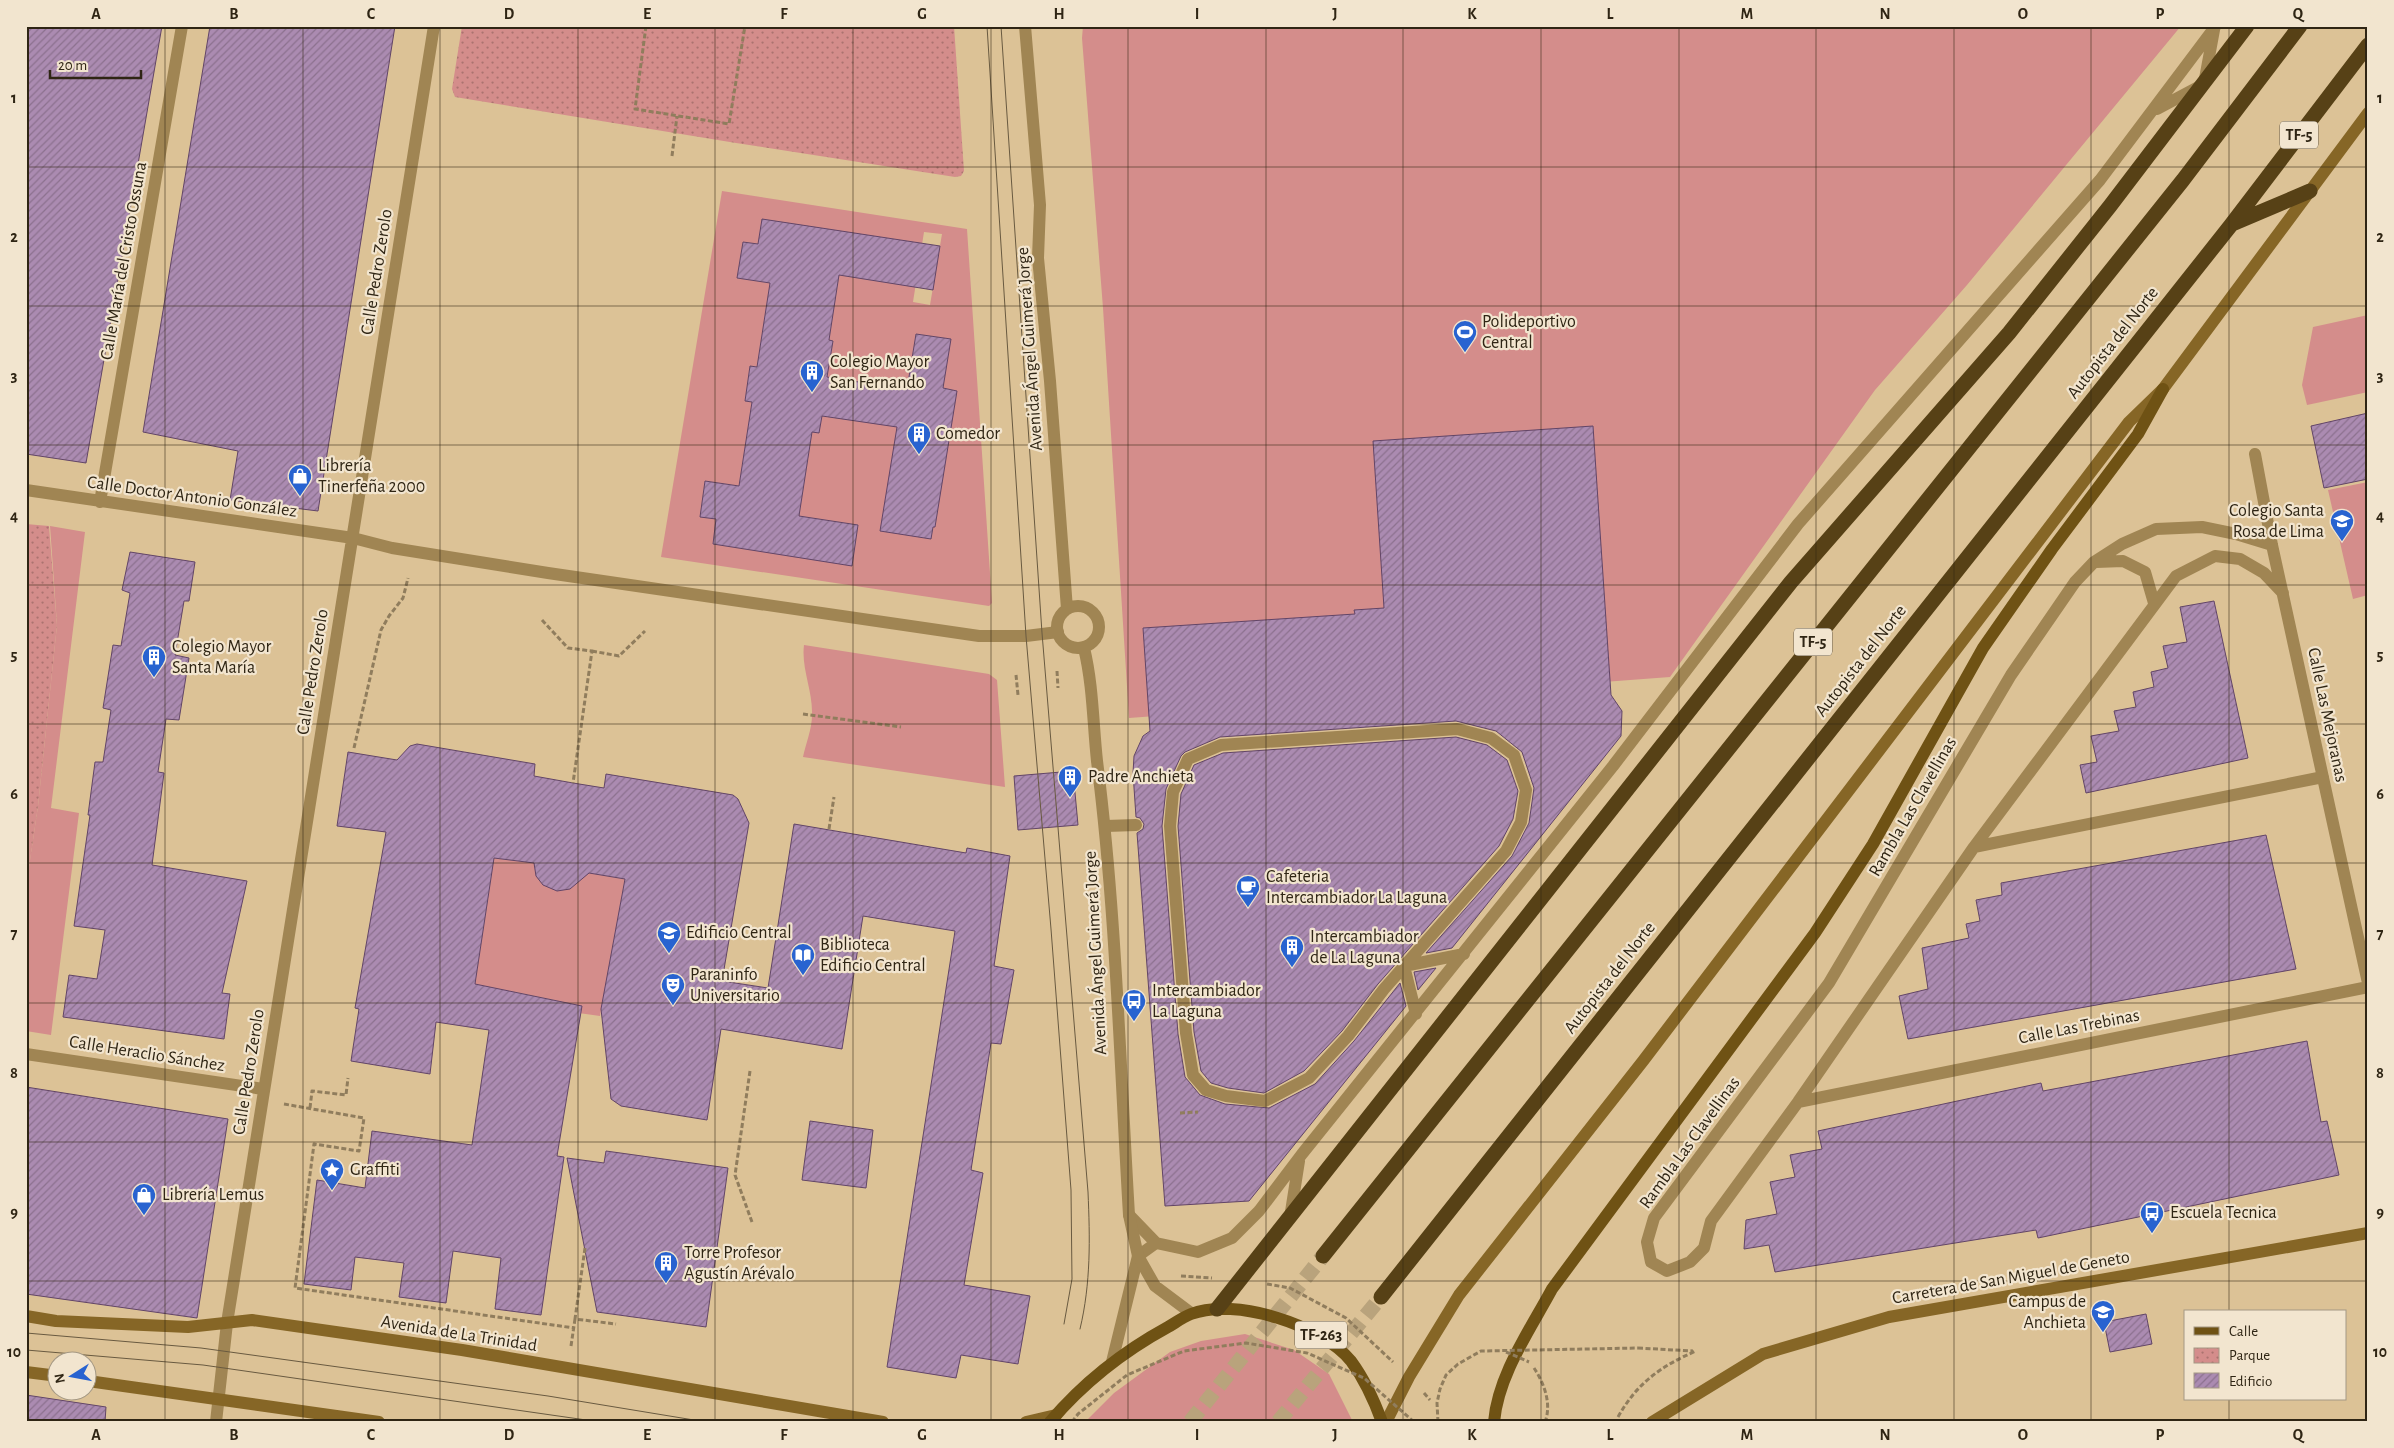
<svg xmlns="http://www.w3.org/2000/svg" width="2394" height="1448" font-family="'Alegreya Sans',sans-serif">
<defs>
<pattern id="park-dots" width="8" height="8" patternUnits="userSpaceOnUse" patternTransform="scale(1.25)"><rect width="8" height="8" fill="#d48d8b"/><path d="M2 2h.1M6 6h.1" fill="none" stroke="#ac7370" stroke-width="1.8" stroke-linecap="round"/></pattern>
<pattern id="building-hatch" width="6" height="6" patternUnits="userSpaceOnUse" patternTransform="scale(1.25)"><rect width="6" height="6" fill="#ab8bb1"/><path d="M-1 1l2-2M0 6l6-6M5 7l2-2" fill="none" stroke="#8c718f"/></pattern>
</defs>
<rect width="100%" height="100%" fill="#dcc296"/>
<path fill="#d48d8b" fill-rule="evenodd" d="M1083 26H2181L1967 285 1875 390 1670 677 1129 718 1103 308 1082 38Z
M722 191 967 229 992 603 989 606 661 557ZM924 232 942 234 930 305 913 302ZM743 242 758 244 896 284 839 275 829 340 833 341 827 377 879 385 873 423 822 416 812 432 799 516 858 525 852 565 713 544 716 519 700 516 705 481 739 486 752 402 745 401 750 366 757 367 770 283 737 278ZM916 334 950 339 943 388 956 391 935 527H933L931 539 920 537 922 525 895 521 893 533 881 531 904 383H908Z
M2368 315V392L2307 405 2302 385 2313 327Z
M2368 482V595L2353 599 2328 490Z
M50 526 85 532 51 808 79 813 51 1035 26 1031V887L38 806 57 625Z
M804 645 989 674 997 680 1005 787 803 757C806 743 812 729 812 715 813 691 801 668 804 645Z
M494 858 534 863 625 879 600 1016 557 1010 558 1001 515 992 473 996Z
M1245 1334 1294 1350 1329 1374 1353 1422H1085L1114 1393 1170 1352 1201 1341Z"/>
<path fill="url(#park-dots)" d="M462 26H954L964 171 961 176 955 177 736 143 455 97 452 89Z
M26 524 49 526 57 625 38 806 26 888Z"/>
<path fill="url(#building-hatch)" stroke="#624567" d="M26 26H162L86 463 26 454Z
M210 26H395L318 511 230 500 238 451 143 432Z
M762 219 940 246 933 290 839 275 829 340 833 341 827 377 903 389 904 383H908L916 334 951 339 943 388 957 391 935 527H933L931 539 880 531 897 427 822 416 819 433 812 432 799 516 858 525 852 566 713 544 716 519 700 517 705 481 739 486 752 402 745 401 750 366 757 367 770 283 737 278 743 242 758 244Z
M2368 413V479L2324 488 2311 426Z
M1593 426 1611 695 1622 711 1621 736 1452 948 1426 953 1512 856 1529 823 1534 788 1522 752 1496 731 1456 721 1220 737 1185 752 1181 756 1166 789 1162 826 1178 1034 1185 1077 1200 1095 1225 1104 1269 1108 1315 1084 1354 1041 1400 983 1406 1006 1249 1201 1165 1206 1137 833 1143 829 1144 824 1140 818 1136 817 1133 773 1134 756 1143 736 1150 731 1143 628 1355 614 1354 610 1384 608 1373 441Z
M130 552 195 562 189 601H184L175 655 189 658 179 720 166 719 158 772 164 773 152 865 247 881 222 993 230 994 224 1039 63 1017 69 975 97 979 105 930 74 926 90 815H88L95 762H103L111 710 103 708 113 645 121 646 130 593 122 590Z
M2214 601 2248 758 2086 793 2080 765 2097 762 2091 736 2119 731 2114 711 2136 707 2133 692 2154 687 2151 672 2168 668 2163 646 2187 642 2180 607Z
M1456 737 1487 745 1507 760 1518 791 1513 819 1499 846 1378 984 1342 1031 1304 1071 1264 1093 1228 1088 1211 1083 1201 1071 1194 1032 1178 826 1181 794 1194 765 1223 753Z
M417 744 535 764 534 776 573 783 604 788 606 774 733 795 738 799 749 823 722 981 768 988 794 824 966 853 967 848 1010 856 994 966 1014 970 1001 1044 991 1043 971 1170 983 1173 964 1285 1030 1296 1018 1364 961 1355 956 1378 887 1367 955 931 863 916 842 1049 721 1029 707 1120 621 1106 611 1099 601 1009 625 879 589 873 570 889 557 891 543 885 536 876 534 863 494 858 475 984 582 1006 557 1156 564 1157 541 1315 495 1309 501 1258 453 1251 446 1303 399 1297 404 1263 355 1257 351 1290 304 1284 317 1180 365 1188 372 1131 472 1145 489 1030 436 1022 430 1074 351 1061 359 1009 355 1008 386 832 337 826 348 752 397 760 410 746Z
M1073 771 1078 825 1018 830 1014 776Z
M2266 835 2296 969 1908 1039 1899 996 1928 989 1922 948 1969 938 1966 924 1980 921 1976 900 2002 895 2001 883Z
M1436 968 1418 990 1414 972Z
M2307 1041 2321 1122 2327 1121 2339 1175 2038 1238 2036 1230 1775 1272 1769 1245 1744 1249 1746 1220 1777 1214 1770 1182 1795 1177 1790 1155 1822 1149 1818 1131 2041 1083 2043 1091Z
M26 1087 228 1119 197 1318 26 1294Z
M810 1121 873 1130 866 1188 802 1180Z
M606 1151 728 1168 706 1327 597 1312 567 1158 604 1163Z
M2146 1314 2152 1344 2110 1352 2104 1322Z
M26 1395 106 1407 105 1422H26Z"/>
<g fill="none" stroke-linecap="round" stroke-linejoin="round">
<path stroke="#b9a37c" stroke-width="15" stroke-dasharray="15 8" stroke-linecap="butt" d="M1190 1422 1323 1256
M1278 1422 1381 1297"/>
<path stroke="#907d5d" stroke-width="3" stroke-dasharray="5 2.5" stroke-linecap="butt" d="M646 26 635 109 729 124 745 26
M672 156 677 116
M542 620 568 648 592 651 573 783
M592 651 619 656 645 631
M1057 671 1058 688
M1016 675 1018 695
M803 714 901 727
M354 748 381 630 389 616 403 598 408 578
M829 829 834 797
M750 1071 735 1175 752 1222
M284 1104 364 1118 359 1151 314 1144 295 1288 574 1328
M310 1108 312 1091 346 1095 348 1078
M1180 1113 1198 1112
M585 1248 575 1319 616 1324
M1181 1276 1212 1278
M1267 1284 1290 1288 1346 1318 1393 1362
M571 1346 575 1319
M1638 1348 1693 1351
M1534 1368C1544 1383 1552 1404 1545 1422
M1424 1393 1430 1400
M1618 1417C1637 1383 1661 1366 1696 1351"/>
<path stroke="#a08553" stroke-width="12" d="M2157 109 2204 84 2214 30
M353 538 392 548 548 573 979 636H1026L1058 632
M1457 729 1491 738 1514 755 1526 790 1521 822 1506 851 1384 989 1348 1036 1309 1078 1265 1101 1226 1096 1206 1090 1193 1075 1186 1033 1170 826 1173 792 1188 759 1221 745 1235 744Z
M1106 826 1136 825
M1404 966 1464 954
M1404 966 1416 1014
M1129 1215 1156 1243 1198 1252 1232 1238 1259 1211 1302 1154 1613 766 1798 524 2100 180 2215 27
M1290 1218 1299 1161
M1112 1362 1138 1256 1156 1243"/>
<path stroke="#a08553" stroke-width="12" d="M26 1054 263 1089"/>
<path stroke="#a08553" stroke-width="12" d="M2255 454 2272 545 2368 983
M26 490 353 538
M100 502 182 26
M2272 545 2236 534 2202 527 2156 529 2122 544 2094 562 2075 582 2011 675 1829 983 1654 1218 1647 1242 1651 1262 1667 1271 1690 1262 1704 1248 1711 1221 1798 1102 1974 847 2176 576 2215 556 2240 559 2264 573 2283 593
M2096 562 2123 561 2145 572 2154 603
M1974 847 2323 777
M1798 1102 2368 987
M216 1422 227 1323 434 26"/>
<path stroke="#a08553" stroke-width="12" d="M1025 26 1040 205 1038 258 1050 381 1067 609
M1057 627a21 21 0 1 1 42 0a21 21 0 1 1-42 0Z
M1084 648C1093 685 1093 724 1097 761 1116 910 1120 1065 1129 1215L1138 1256 1155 1286 1191 1313"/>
<path stroke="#866626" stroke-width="12" d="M26 1316 56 1321 188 1327 252 1320 462 1350 883 1422
M26 1372 58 1376
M88 1381 379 1422
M1026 1422 1056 1415
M1386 1422 1409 1377 1459 1295 1643 1061 2129 422 2163 389 2368 113
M1652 1422 1763 1354 1889 1317 2368 1233"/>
<path stroke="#6f5214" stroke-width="12" d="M1050 1422C1083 1383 1124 1351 1168 1327 1175 1323 1183 1317 1191 1314 1235 1297 1322 1325 1351 1361 1365 1380 1374 1400 1382 1422
M1494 1422C1498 1375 1530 1330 1552 1289L1815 933 1873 844 1983 648 2052 549 2138 434 2163 389"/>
<path stroke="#574116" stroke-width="15" d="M2232 224 2310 191
M1323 1256 2183 180 2300 26
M1381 1297 2231 225 2368 45
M1217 1309 1791 582 2009 333 2110 206 2247 26"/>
<path stroke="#695a40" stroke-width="1" d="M987 26 1026 636 1051 929 1071 1190 1072 1279 1064 1324
M1001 26 1042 633 1088 1192C1090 1238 1091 1283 1080 1329
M26 1333 201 1348 548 1396 706 1422
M26 1350 203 1365 600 1422"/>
<path stroke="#907d5d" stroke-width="3" stroke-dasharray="5 2.5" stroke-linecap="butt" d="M1506 1352 1529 1362
M1072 1422 1078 1414 1127 1375 1184 1351 1246 1343 1307 1353 1364 1378 1414 1422
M1438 1422 1437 1403 1440 1389 1446 1375 1458 1364 1481 1351 1638 1348"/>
</g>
<path fill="none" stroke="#2f2514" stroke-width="1" stroke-opacity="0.55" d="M165 26V1422M303 26V1422M440 26V1422M578 26V1422M715 26V1422M853 26V1422M991 26V1422M1128 26V1422M1266 26V1422M1403 26V1422M1541 26V1422M1679 26V1422M1816 26V1422M1954 26V1422M2091 26V1422M2229 26V1312M26 167H2368M26 306H2368M26 445H2368M26 585H2368M26 724H2368M26 863H2368M26 1003H2368M26 1142H2368M26 1281H2368M2229 1399V1422"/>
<defs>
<g id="stadium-pin" transform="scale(1.25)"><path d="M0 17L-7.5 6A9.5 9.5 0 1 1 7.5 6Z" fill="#2863d0" stroke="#f2e5cf"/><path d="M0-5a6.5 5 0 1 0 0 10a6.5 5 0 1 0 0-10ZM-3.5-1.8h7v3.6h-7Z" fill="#fff"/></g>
<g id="building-pin" transform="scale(1.25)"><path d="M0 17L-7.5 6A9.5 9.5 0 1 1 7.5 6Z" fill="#2863d0" stroke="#f2e5cf"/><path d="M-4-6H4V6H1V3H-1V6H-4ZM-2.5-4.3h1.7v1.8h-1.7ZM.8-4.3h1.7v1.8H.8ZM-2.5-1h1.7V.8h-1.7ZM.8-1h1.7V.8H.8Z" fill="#fff"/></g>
<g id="shop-pin" transform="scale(1.25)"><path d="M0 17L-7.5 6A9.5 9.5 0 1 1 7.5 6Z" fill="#2863d0" stroke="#f2e5cf"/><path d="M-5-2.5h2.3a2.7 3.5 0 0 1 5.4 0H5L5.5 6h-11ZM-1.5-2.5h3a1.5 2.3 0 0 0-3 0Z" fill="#fff"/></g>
<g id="school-pin" transform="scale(1.25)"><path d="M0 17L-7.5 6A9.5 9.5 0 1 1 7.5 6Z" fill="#2863d0" stroke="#f2e5cf"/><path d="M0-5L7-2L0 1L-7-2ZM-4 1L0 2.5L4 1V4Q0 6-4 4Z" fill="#fff"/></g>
<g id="cafe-pin" transform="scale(1.25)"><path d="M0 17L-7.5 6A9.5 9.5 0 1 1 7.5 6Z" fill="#2863d0" stroke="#f2e5cf"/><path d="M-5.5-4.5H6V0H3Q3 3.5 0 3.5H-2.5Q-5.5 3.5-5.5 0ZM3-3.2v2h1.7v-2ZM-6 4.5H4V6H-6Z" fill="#fff"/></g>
<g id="university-pin" transform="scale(1.25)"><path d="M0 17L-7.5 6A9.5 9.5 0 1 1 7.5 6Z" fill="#2863d0" stroke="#f2e5cf"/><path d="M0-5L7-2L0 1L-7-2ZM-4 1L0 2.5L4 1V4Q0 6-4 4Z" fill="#fff"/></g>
<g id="library-pin" transform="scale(1.25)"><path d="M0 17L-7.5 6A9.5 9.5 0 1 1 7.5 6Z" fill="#2863d0" stroke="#f2e5cf"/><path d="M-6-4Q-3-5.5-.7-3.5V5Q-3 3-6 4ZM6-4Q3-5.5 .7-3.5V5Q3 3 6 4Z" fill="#fff"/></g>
<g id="theatre-pin" transform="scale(1.25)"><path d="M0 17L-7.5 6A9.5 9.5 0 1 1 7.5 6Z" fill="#2863d0" stroke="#f2e5cf"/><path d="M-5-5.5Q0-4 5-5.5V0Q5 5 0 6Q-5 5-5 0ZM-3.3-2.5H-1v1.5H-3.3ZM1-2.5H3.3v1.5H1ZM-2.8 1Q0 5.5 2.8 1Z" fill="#fff"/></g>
<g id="bus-pin" transform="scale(1.25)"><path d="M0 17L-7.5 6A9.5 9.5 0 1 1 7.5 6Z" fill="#2863d0" stroke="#f2e5cf"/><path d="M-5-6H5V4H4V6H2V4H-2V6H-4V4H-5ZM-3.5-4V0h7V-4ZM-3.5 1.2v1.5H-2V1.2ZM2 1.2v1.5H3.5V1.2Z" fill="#fff"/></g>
<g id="sight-pin" transform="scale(1.25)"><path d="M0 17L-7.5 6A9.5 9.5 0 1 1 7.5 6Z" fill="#2863d0" stroke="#f2e5cf"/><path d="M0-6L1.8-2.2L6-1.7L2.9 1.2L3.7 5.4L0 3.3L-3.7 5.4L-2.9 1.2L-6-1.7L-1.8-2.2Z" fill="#fff"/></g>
</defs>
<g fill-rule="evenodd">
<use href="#stadium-pin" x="1465" y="332"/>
<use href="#building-pin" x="812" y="372"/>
<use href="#building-pin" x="919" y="434"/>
<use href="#shop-pin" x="300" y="476"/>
<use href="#school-pin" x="2342" y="521"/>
<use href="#building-pin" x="154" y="657"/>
<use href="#building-pin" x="1070" y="777"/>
<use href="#cafe-pin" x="1248" y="887"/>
<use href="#university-pin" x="669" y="933"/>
<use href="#building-pin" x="1292" y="947"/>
<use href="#library-pin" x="803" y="955"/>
<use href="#theatre-pin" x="673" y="985"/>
<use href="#bus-pin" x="1134" y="1001"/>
<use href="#sight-pin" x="332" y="1170"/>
<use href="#shop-pin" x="144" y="1195"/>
<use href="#bus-pin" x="2152" y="1213"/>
<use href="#building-pin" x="666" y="1263"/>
<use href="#university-pin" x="2103" y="1312"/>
</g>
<g text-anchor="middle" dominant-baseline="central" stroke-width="4.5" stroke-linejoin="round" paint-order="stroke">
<g fill="#f2e5cf" stroke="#6a5f4c" stroke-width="1">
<rect x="2280" y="121.5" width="38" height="27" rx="4"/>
<rect x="1794" y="628.5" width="38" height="27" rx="4"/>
<rect x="1295" y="1321.5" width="52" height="27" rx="4"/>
</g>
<g font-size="16" font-weight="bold" fill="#2f2514">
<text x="2299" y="135">TF-5</text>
<text x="1813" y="642">TF-5</text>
<text x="1321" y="1335">TF-263</text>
</g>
<g font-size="18" fill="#2f2514" stroke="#f2e5cf">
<text transform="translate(124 261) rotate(-80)">Calle María del Cristo Ossuna</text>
<text transform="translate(377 272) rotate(-81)">Calle Pedro Zerolo</text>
<text transform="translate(2113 343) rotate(-52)">Autopista del Norte</text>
<text transform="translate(1030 349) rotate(-94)">Avenida Ángel Guimerá Jorge</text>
<text transform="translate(192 497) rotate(8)">Calle Doctor Antonio González</text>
<text transform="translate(1861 661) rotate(-52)">Autopista del Norte</text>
<text transform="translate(313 672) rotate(-81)">Calle Pedro Zerolo</text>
<text transform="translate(2327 715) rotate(78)">Calle Las Mejoranas</text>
<text transform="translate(1913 807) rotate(-60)">Rambla Las Clavellinas</text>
<text transform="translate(1096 953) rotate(-93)">Avenida Ángel Guimerá Jorge</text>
<text transform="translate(1610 978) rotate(-52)">Autopista del Norte</text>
<text transform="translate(2079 1027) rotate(-11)">Calle Las Trebinas</text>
<text transform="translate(147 1054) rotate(9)">Calle Heraclio Sánchez</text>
<text transform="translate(249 1072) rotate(-81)">Calle Pedro Zerolo</text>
<text transform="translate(1690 1143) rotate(-54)">Rambla Las Clavellinas</text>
<text transform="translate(2011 1278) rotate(-10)">Carretera de San Miguel de Geneto</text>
<text transform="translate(459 1334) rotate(9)">Avenida de La Trinidad</text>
</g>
<g font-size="18" fill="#2f2514" stroke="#f2e5cf" text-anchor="start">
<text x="1482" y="322">Polideportivo<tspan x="1482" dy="21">Central</tspan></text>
<text x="830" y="362">Colegio Mayor<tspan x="830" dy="21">San Fernando</tspan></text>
<text x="936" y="434">Comedor</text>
<text x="318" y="466">Librería<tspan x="318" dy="21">Tinerfeña 2000</tspan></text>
<text x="2324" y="511" text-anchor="end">Colegio Santa<tspan x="2324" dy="21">Rosa de Lima</tspan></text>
<text x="172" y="647">Colegio Mayor<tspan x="172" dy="21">Santa María</tspan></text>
<text x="1088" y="777">Padre Anchieta</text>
<text x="1266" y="877">Cafeteria<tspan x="1266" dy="21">Intercambiador La Laguna</tspan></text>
<text x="686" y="933">Edificio Central</text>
<text x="1310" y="937">Intercambiador<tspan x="1310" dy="21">de La Laguna</tspan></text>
<text x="820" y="945">Biblioteca<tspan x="820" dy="21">Edificio Central</tspan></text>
<text x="690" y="975">Paraninfo<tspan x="690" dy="21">Universitario</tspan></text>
<text x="1152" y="991">Intercambiador<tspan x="1152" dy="21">La Laguna</tspan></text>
<text x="350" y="1170">Graffiti</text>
<text x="162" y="1195">Librería Lemus</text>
<text x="2170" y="1213">Escuela Tecnica</text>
<text x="684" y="1253">Torre Profesor<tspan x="684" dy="21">Agustín Arévalo</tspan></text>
<text x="2086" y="1302" text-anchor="end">Campus de<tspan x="2086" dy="21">Anchieta</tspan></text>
</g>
</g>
<rect width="2394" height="1448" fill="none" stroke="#f2e5cf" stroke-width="55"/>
<rect x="2184" y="1310" width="162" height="90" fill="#f2e5cf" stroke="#a49884"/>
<rect x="2194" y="1327" width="25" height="8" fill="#6f5214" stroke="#a49884"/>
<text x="2229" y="1336" font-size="15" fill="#2f2514">Calle</text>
<rect x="2194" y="1348" width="25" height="15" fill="url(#park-dots)" stroke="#a49884"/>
<text x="2229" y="1360" font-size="15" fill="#2f2514">Parque</text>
<rect x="2194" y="1373" width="25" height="15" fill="url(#building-hatch)" stroke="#a49884"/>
<text x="2229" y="1386" font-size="15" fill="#2f2514">Edificio</text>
<g transform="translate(72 1376) rotate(259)"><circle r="24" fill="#f2e5cf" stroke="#a49884"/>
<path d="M0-4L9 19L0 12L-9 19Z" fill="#2863d0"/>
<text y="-8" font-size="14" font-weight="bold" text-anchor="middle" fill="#2f2514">N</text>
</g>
<path d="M50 70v8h91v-8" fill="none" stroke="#2f2514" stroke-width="2.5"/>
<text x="58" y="70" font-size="15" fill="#2f2514" stroke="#f2e5cf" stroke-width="4" paint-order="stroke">20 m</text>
<rect x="28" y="28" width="2338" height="1392" fill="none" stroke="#2f2514" stroke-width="2"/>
<g font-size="16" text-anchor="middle" font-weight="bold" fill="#2f2514">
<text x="96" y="19">A</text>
<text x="234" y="19">B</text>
<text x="371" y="19">C</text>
<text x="509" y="19">D</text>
<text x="647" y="19">E</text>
<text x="784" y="19">F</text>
<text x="922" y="19">G</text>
<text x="1059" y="19">H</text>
<text x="1197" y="19">I</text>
<text x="1335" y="19">J</text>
<text x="1472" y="19">K</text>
<text x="1610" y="19">L</text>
<text x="1747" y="19">M</text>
<text x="1885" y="19">N</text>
<text x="2023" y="19">O</text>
<text x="2160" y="19">P</text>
<text x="2298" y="19">Q</text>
<text x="14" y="103">1</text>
<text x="2380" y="103">1</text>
<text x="14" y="242">2</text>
<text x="2380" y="242">2</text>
<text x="14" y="381">3</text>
<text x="2380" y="381">3</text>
<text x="14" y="521">4</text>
<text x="2380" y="521">4</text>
<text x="14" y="660">5</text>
<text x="2380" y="660">5</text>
<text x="14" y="799">6</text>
<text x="2380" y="799">6</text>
<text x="14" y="939">7</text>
<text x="2380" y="939">7</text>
<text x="14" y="1078">8</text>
<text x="2380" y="1078">8</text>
<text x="14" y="1217">9</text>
<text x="2380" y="1217">9</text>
<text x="14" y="1357">10</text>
<text x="2380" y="1357">10</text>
<text x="96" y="1440">A</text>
<text x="234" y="1440">B</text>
<text x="371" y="1440">C</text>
<text x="509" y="1440">D</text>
<text x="647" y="1440">E</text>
<text x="784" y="1440">F</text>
<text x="922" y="1440">G</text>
<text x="1059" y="1440">H</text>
<text x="1197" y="1440">I</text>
<text x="1335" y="1440">J</text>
<text x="1472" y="1440">K</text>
<text x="1610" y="1440">L</text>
<text x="1747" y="1440">M</text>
<text x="1885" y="1440">N</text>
<text x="2023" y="1440">O</text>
<text x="2160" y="1440">P</text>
<text x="2298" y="1440">Q</text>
</g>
</svg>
